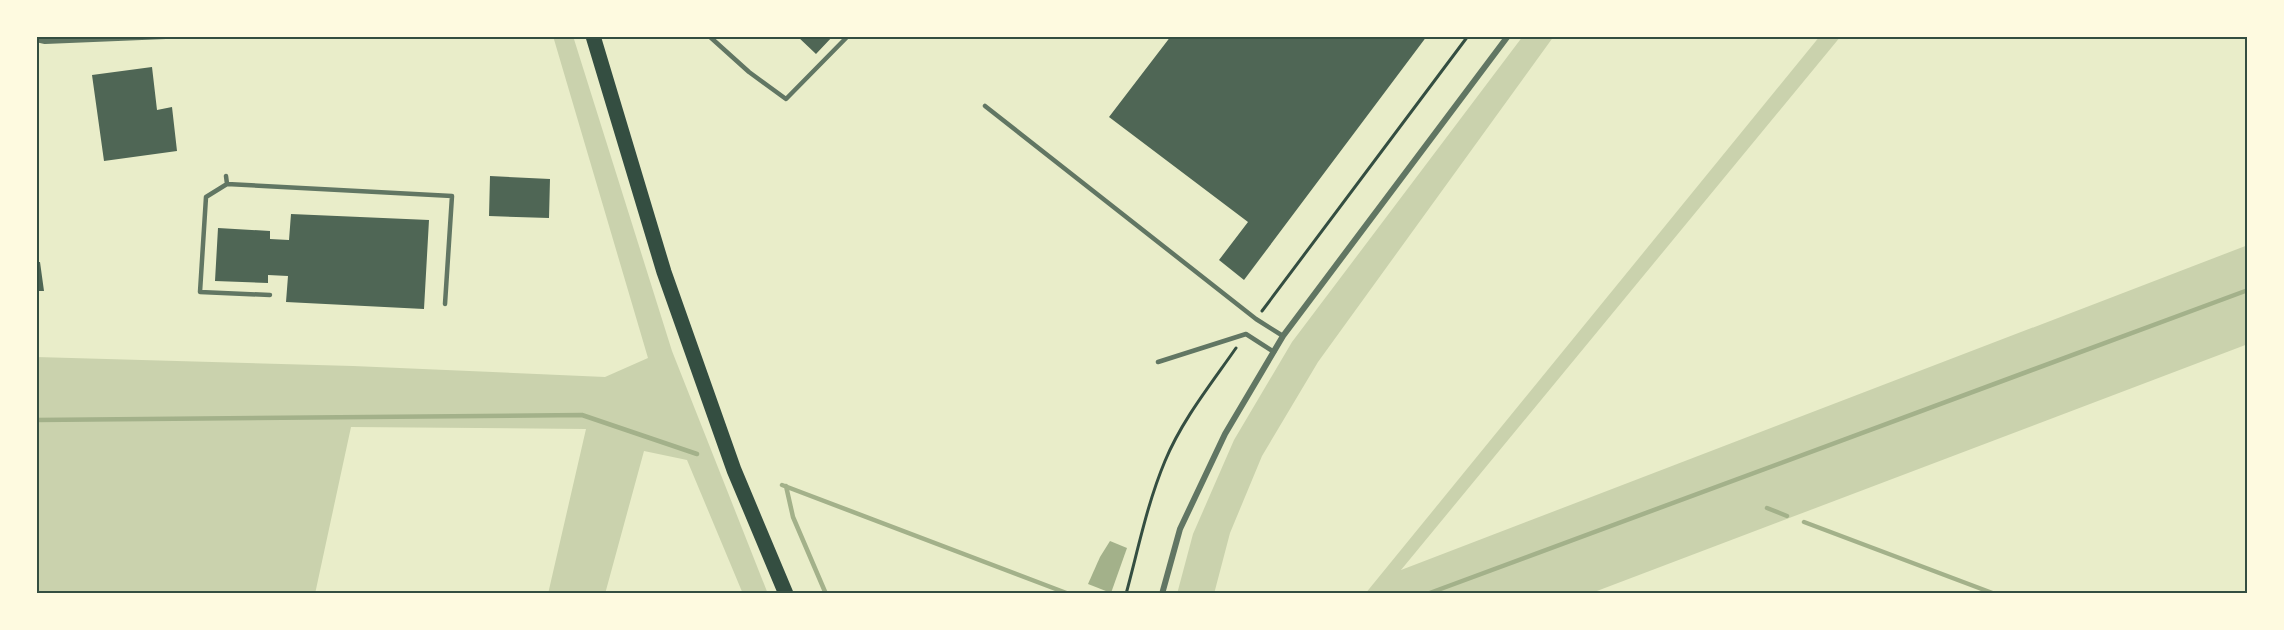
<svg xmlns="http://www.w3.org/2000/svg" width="2284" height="630" font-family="'PT Sans Narrow',sans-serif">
<rect width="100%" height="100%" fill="#e9edc9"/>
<path fill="#cad2ad" d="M553 36H573L672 351 768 594H743L687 460 644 451 605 594H548L586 429 351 427 315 594H36V357L353 366 605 377 648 358Z
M1523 36H1554L1318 362 1262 456 1230 533 1214 594H1177L1193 534 1234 440 1292 342Z
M1820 36H1841L1401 570 2248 245V344L1589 594H1365Z"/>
<path fill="#a3b18a" d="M1110 541 1127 548 1111 593 1088 584 1100 557Z"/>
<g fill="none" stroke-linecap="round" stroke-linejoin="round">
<path stroke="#a3b18a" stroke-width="4.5" d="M36 420 582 415 697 454
M782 485 1069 594
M786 486 793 517 826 594
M1767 508 1787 516
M1804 522 1995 594
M1427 594 2248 290"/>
</g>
<path fill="#4f6655" d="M797 36H833L816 54Z
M1171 36 1297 37 1427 36 1244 280 1219 260 1248 222 1109 117Z
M152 67 157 110 172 107 177 151 104 161 92 75Z
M490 176 550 179 549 218 489 216Z
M291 214 429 220 424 309 286 302 288 276 268 275V283L215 281 218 228 270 231V239L289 240Z
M36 262H40L44 291H36Z"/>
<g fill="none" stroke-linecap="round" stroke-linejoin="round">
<path stroke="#344e41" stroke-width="3" d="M1262 311 1468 36
M1126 594C1138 550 1147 504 1165 461 1182 420 1211 384 1236 348"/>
<path stroke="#617663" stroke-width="4.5" d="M709 36 749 72 786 99 848 36
M985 106 1256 319 1283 336
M226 176 227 184 452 196 445 304
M227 184 206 197 200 292 270 295
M1158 362 1246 334 1274 352"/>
<path stroke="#617663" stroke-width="6" d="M36 39 45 41 166 36
M1162 594 1180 529 1225 434 1283 336 1508 36"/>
<path stroke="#344e41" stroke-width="15" d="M593 36 664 272 734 470 786 594"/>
</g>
<rect width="2284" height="630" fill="none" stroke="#fefae0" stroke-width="75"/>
<rect x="38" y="38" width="2208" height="554" fill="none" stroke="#344e41" stroke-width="2"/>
</svg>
